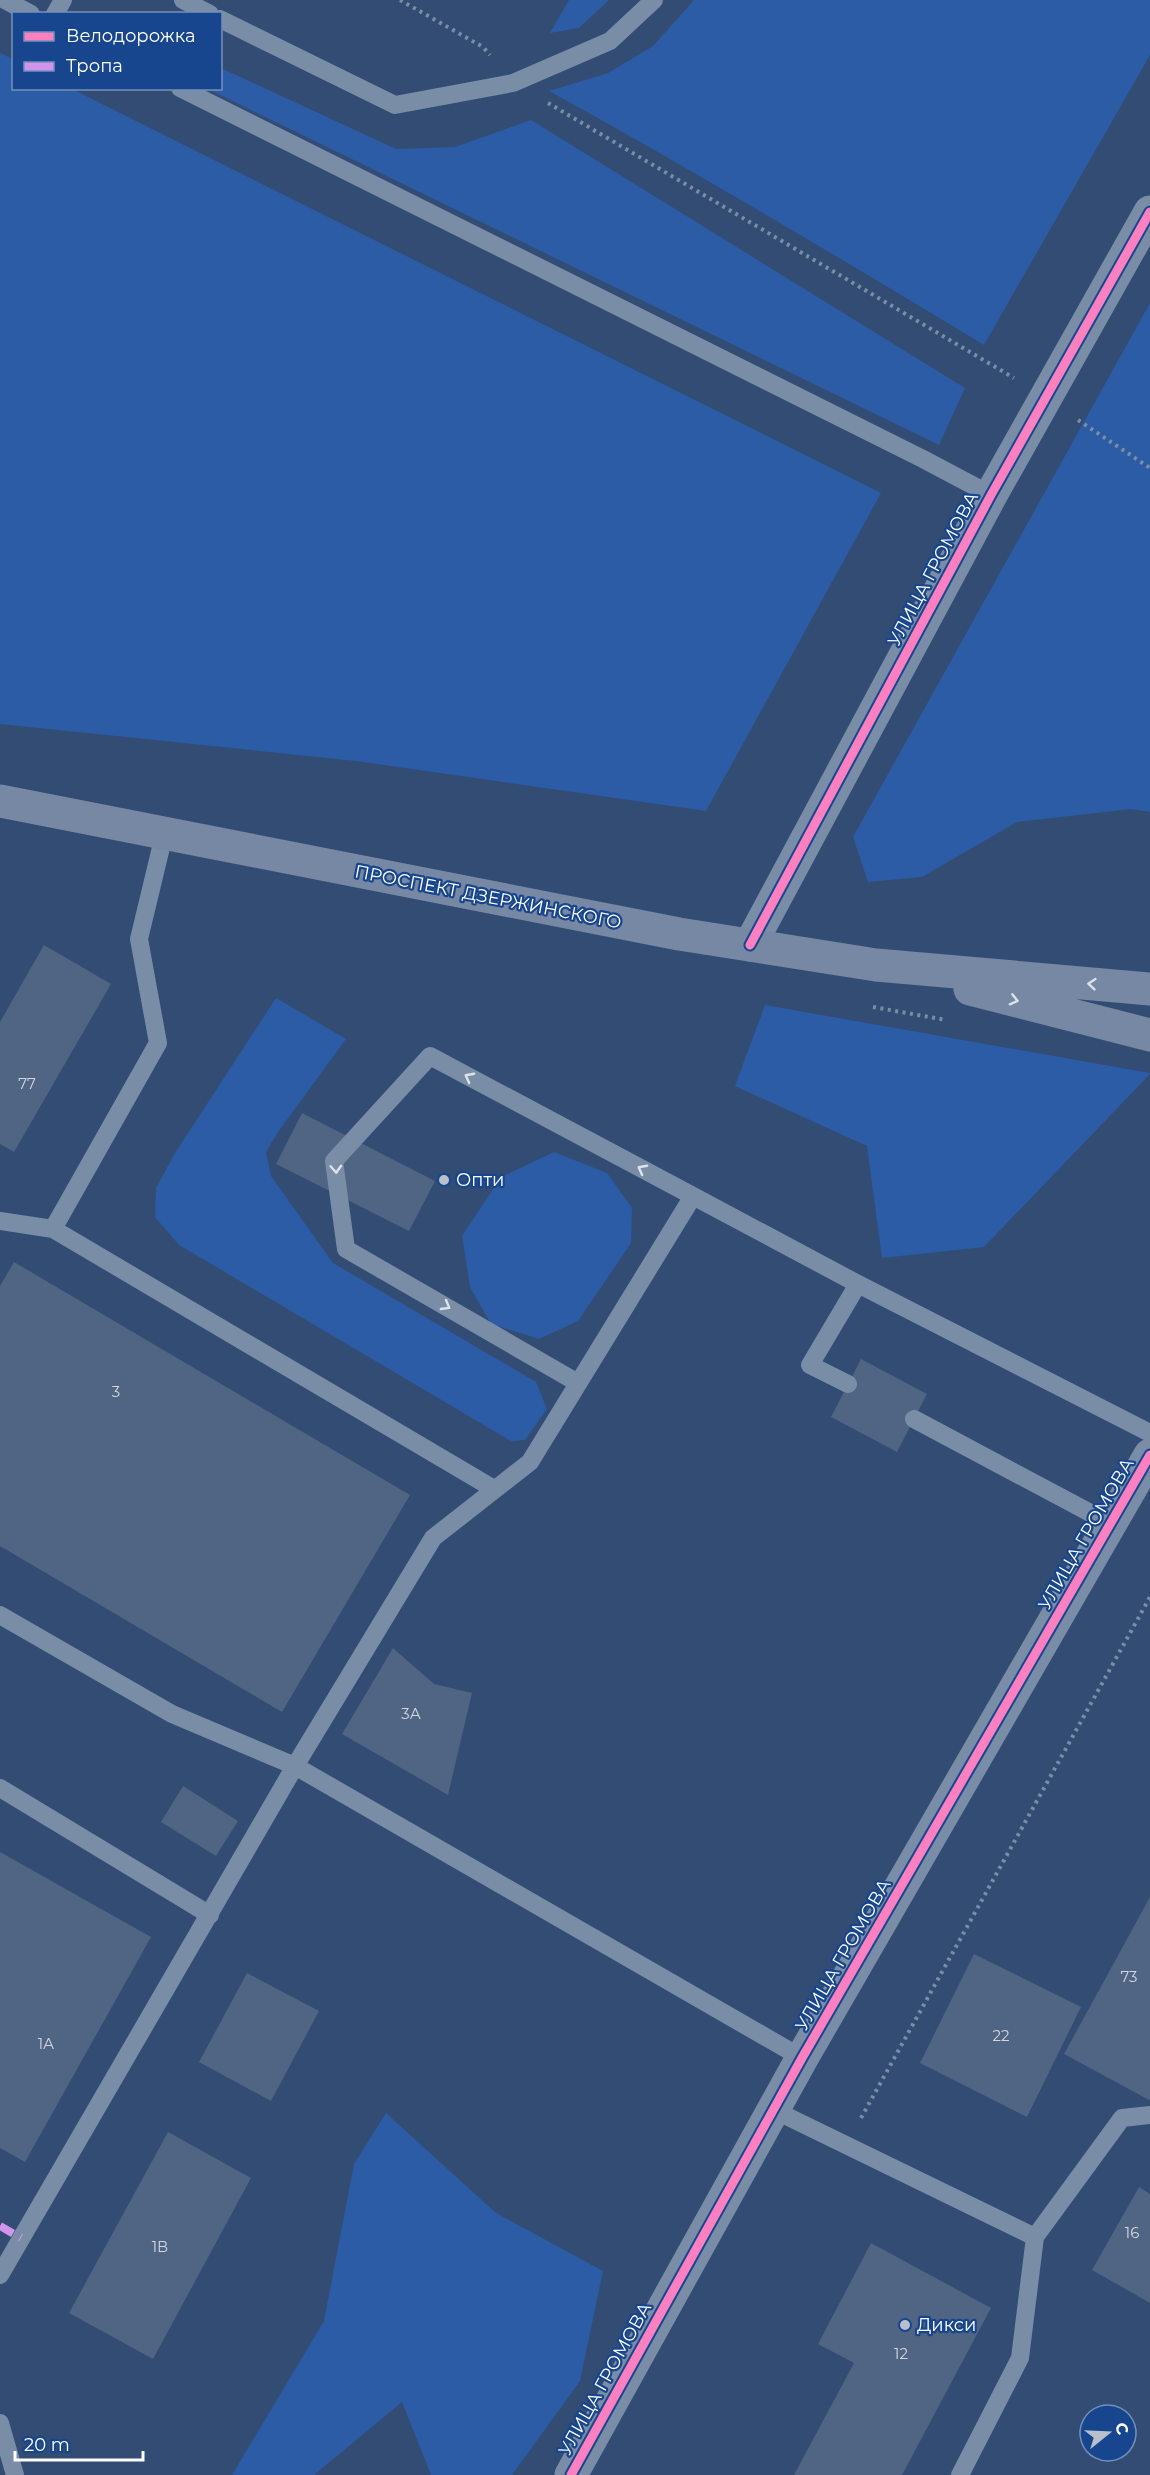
<svg xmlns="http://www.w3.org/2000/svg" width="1150" height="2475" font-family="Montserrat,sans-serif">
<rect width="100%" height="100%" fill="#334c73"/>
<path fill="#2b5ca5" d="M569 0H609L579 28 550 33Z
M694 0H1150V55L984 345C840 258 696 172 549 91L608 73 653 46Z
M0 53 13 59 14 88 72 89 881 493 706 811 356 761 0 724Z
M221 68 396 149 455 147 531 120 965 388 939 445 208 89 220 88Z
M1150 303V812L1131 809 1017 822 922 877 868 882 853 837Z
M276 998 346 1039 278 1132 266 1152 271 1176 333 1263 536 1382 547 1409 525 1440 511 1441 179 1245 155 1217 156 1188 175 1153Z
M765 1005 1150 1073V1074L984 1247 882 1258 867 1146 735 1086Z
M554 1152 607 1173 632 1208 631 1243 578 1321 539 1339 491 1324 470 1287 462 1236 501 1177Z
M386 2113 496 2213 603 2271 580 2381 512 2475H431L402 2402 314 2475H232L324 2321 354 2164Z"/>
<path fill="#506483" d="M44 945 111 984 14 1152 0 1144V1022Z
M302 1113 435 1181 409 1231 276 1164Z
M14 1262 410 1495 282 1712 0 1546V1286Z
M861 1359 927 1394 897 1452 831 1417Z
M393 1648 434 1684 472 1693 448 1795 342 1734Z
M183 1786 238 1821 216 1856 161 1822Z
M0 1852 151 1937 25 2162 0 2148Z
M1150 1897V2099L1149 2100 1064 2054Z
M974 1954 1081 2007 1027 2117 920 2063Z
M247 1973 319 2011 271 2101 199 2062Z
M168 2132 251 2178 153 2359 69 2313Z
M1139 2187 1150 2194V2303L1092 2270Z
M871 2243 991 2308 902 2475H794L854 2363 818 2344Z"/>
<g fill="none" stroke-linecap="round" stroke-linejoin="round">
<path stroke="#7a8da7" stroke-width="4" stroke-dasharray="3 4.5" stroke-linecap="butt" d="M400 0 483 47 490 55
M548 103 1014 378
M1078 420 1150 468
M873 1007 946 1020
M861 2118 1150 1597"/>
<path stroke="#7a8da7" stroke-width="18" d="M5 0 31 14
M183 0 210 14
M55 14 63 0
M220 19 395 105 513 83 610 41 654 0
M180 88 923 459 991 495
M164 835 139 939 158 1043 53 1229 494 1489
M0 1221 53 1229
M578 1383 346 1249 334 1161 430 1056 693 1196
M848 1384 810 1365 858 1284
M914 1419 1111 1524
M0 1615 172 1714 295 1766 433 1538 530 1462 693 1196 858 1284 1150 1433
M0 1788 210 1915
M774 2110 1035 2237 1020 2358 960 2475
M1035 2237 1122 2118 1150 2115
M0 2275 295 1766 802 2058
M0 2423 15 2475"/>
<path stroke="#7a8da7" stroke-width="33" d="M750 945 991 495 1150 212
M571 2475 802 2058 1150 1455"/>
<path stroke="#7688a3" stroke-width="33" d="M0 801 679 934 876 965 1150 989
M970 989 1150 1035"/>
<path stroke="#d193ec" stroke-width="8" stroke-dasharray="15 8" stroke-linecap="butt" d="M0 2226 21 2238"/>
<g stroke="#18468e" stroke-width="13">
<path id="cycleway" d="M750 945 991 495 1150 212
M571 2475 802 2058 1150 1455"/>
</g>
<use href="#cycleway" stroke="#ff80c0" stroke-width="9"/>
</g>
<defs><path id="oneway-chevron" d="M-2-3.5L2.5 0L-2 3.5" fill="none" stroke-width="1.6" stroke-linecap="round" stroke-linejoin="round" transform="scale(1.5)"/></defs>
<g stroke="#dde1e8">
<use href="#oneway-chevron" transform="translate(1092 984) rotate(-175)"/>
<use href="#oneway-chevron" transform="translate(1014 1000) rotate(14)"/>
</g>
<g stroke="#dee2e9">
<use href="#oneway-chevron" transform="translate(469 1077) rotate(-152)"/>
<use href="#oneway-chevron" transform="translate(336 1169) rotate(87)"/>
<use href="#oneway-chevron" transform="translate(642 1169) rotate(-152)"/>
<use href="#oneway-chevron" transform="translate(446 1306) rotate(30)"/>
</g>
<g fill="#b8c0ce" stroke="#18468e" stroke-width="2">
<circle cx="444" cy="1180" r="6"/>
<circle cx="905" cy="2325" r="6"/>
</g>
<g text-anchor="middle" dominant-baseline="central" stroke-width="4.5" stroke-linejoin="round" paint-order="stroke">
<g font-size="15" fill="#d3d8e0">
<text x="27" y="1083">77</text>
<text x="116" y="1391">3</text>
<text x="411" y="1713">3А</text>
<text x="1129" y="1976">73</text>
<text x="1001" y="2035">22</text>
<text x="46" y="2043">1А</text>
<text x="1132" y="2232">16</text>
<text x="160" y="2246">1В</text>
<text x="901" y="2353">12</text>
</g>
<g font-size="18" fill="#fff" stroke="#18468e">
<text transform="translate(933 569) rotate(-62)">УЛИЦА ГРОМОВА</text>
<text transform="translate(488 897) rotate(11)">ПРОСПЕКТ ДЗЕРЖИНСКОГО</text>
<text transform="translate(1086 1534) rotate(-60)">УЛИЦА ГРОМОВА</text>
<text transform="translate(843 1955) rotate(-60)">УЛИЦА ГРОМОВА</text>
<text transform="translate(605 2379) rotate(-61)">УЛИЦА ГРОМОВА</text>
</g>
<g font-size="18" fill="#fff" stroke="#18468e" text-anchor="start">
<text x="456" y="1180">Опти</text>
<text x="917" y="2325">Дикси</text>
</g>
</g>
<rect x="12" y="12" width="210" height="78" fill="#18468e" stroke="#7490bb" stroke-width="1.5"/>
<rect x="24" y="32" width="30" height="9" fill="#ff80c0" stroke="#7490bb" stroke-width="1.5"/>
<text x="66" y="42" font-size="18" fill="#ffffff">Велодорожка</text>
<rect x="24" y="62" width="30" height="9" fill="#d193ec" stroke="#7490bb" stroke-width="1.5"/>
<text x="66" y="72" font-size="18" fill="#ffffff">Тропа</text>
<g transform="translate(1108 2433) rotate(72)"><circle r="28" fill="#18468e" stroke="#7490bb" stroke-width="1.5"/>
<path d="M0-4.5L10 22L0 15L-10 22Z" fill="#b8c0ce"/>
<text y="-9" font-size="16" font-weight="bold" text-anchor="middle" fill="#ffffff">С</text>
</g>
<path d="M15 2451v9h128v-9" fill="none" stroke="#ffffff" stroke-width="3"/>
<text x="24" y="2451" font-size="18" fill="#ffffff" stroke="#18468e" stroke-width="4.5" paint-order="stroke">20 m</text>
</svg>
